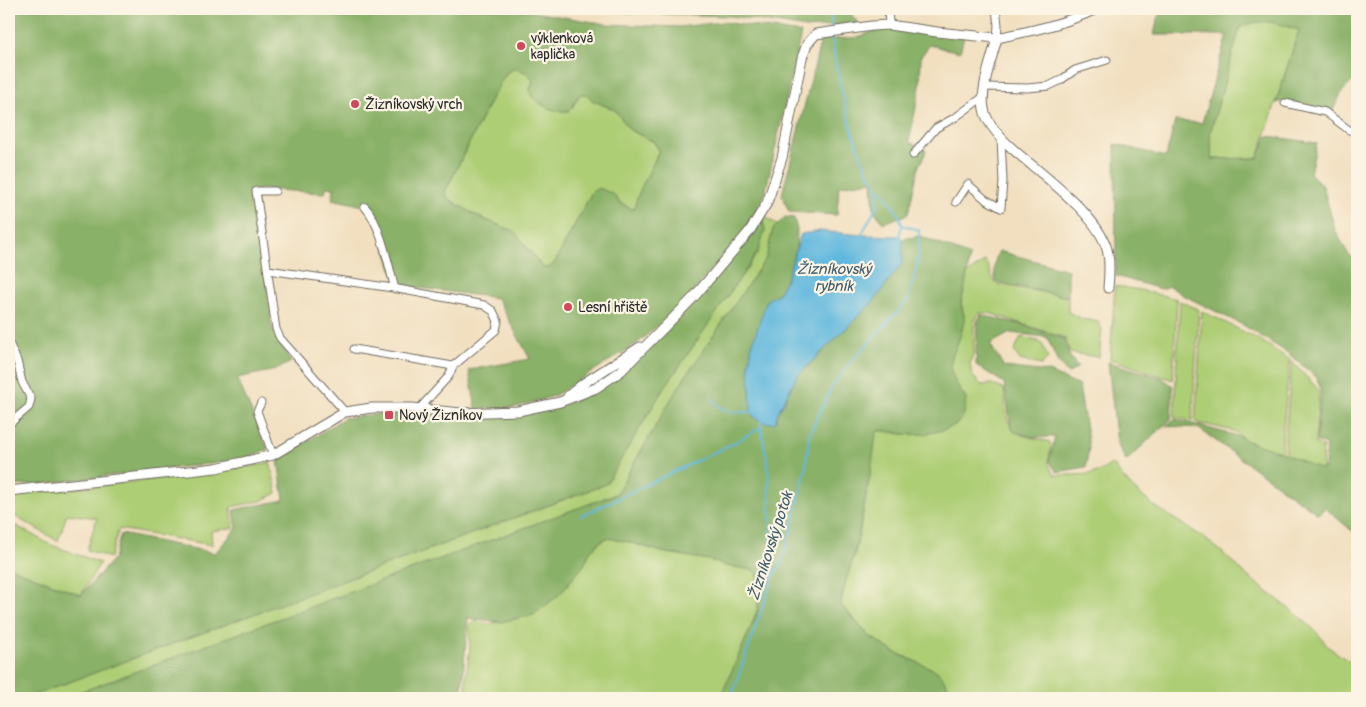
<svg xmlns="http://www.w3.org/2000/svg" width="1366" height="707" font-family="Pangolin,sans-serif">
<rect width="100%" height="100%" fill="#fcf5e5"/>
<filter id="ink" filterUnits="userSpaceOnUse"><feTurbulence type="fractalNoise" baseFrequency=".02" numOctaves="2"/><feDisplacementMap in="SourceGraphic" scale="10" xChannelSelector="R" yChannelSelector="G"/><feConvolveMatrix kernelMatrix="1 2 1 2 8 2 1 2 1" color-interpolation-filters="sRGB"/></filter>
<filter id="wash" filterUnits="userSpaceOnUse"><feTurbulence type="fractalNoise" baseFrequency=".0096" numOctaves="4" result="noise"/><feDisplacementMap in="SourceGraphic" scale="20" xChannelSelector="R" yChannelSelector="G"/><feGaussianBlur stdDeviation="1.12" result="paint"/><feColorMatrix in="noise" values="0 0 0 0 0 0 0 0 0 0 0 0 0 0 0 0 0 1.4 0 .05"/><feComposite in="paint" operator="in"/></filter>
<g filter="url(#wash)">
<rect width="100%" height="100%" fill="#f1dfbf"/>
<path fill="#aece76" stroke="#6c7c50" d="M1269 21 1299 30 1258 158 1212 159 1210 133 1240 27 1250 23Z
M513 69C522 70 529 72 533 81L530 89 572 108 580 94H586L592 100 615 110 630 130 654 142 659 150 634 209H632L620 203 613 194 592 192 554 264 548 268H543L514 231 481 218 455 203 447 197 445 192 493 95 507 72Z
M764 216 778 225 773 230 766 258 642 449 616 494 64 698H26L606 484 626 439 676 371 758 252 765 230 762 217Z
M985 261C992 269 988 275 997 284L1068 297V312L1083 319 1098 322 1102 329 1099 357 1070 353 1065 338 989 313H979L974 323V353L970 364 972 375 981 385 992 384 1004 389C1006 406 1003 427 1022 435 1031 438 1041 439 1050 442 1053 457 1042 458 1055 475 1075 474 1095 478 1111 464L1114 465C1137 502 1177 518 1211 543 1223 552 1234 564 1245 574 1257 584 1269 593 1281 602 1297 615 1317 629 1327 646L1357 667V698H956L940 674 935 670 894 652 869 636 841 605C843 584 852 565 857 545 865 508 869 471 876 434L878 431C887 430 893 433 901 434 917 436 945 429 959 422L966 399 954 382 950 371V359L959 338 964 315 961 303 967 274Z
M1115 286 1140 290 1177 299 1173 380 1110 359Z
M1180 301 1199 310 1192 421 1174 417Z
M1202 311 1260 340 1290 360 1282 437 1283 454 1247 441 1234 431 1195 422Z
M1021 337 1041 342 1048 358 1041 365 1020 360 1014 351Z
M1292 362 1319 390 1315 443 1323 447 1322 470 1286 455 1285 437Z
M270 462 277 493 261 501 231 507 234 528 211 531 212 545 119 529 110 558 87 550 97 518 67 514 58 541 9 513 14 495 166 478 254 466Z
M9 522 49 544 100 563 81 595 9 567Z
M607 538 618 539 662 552 709 560 727 566 753 570C755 572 757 574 758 576 770 601 731 673 720 698H470L466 687V675L470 648 469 629 471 622 474 621 489 624 533 615 584 565 590 551 595 545Z"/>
<path fill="#8ab167" stroke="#5a6e49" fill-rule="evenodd" d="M9 9H516L606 24 679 27 722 22 801 33 765 194 745 230 686 300 639 342 554 396 516 407 476 409 469 370 530 359 497 298 397 285 373 208 332 199 334 188 326 187 325 193 260 189 255 193 272 327 291 362 276 370 237 378 268 449 240 460 42 484 9 486ZM513 69C522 70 529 72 533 81L530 89 531 96C542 106 554 113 569 111L580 94H586L592 100 615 110 630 130 654 142 659 150C652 170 638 188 634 209H632L620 203 613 194 599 188 592 192 554 264 548 268H543L514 231 481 218 455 203 447 197 445 192 493 95 507 72Z
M605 9H851L852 16 859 24 806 28 732 16 628 13Z
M1160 9H1357V77L1342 92 1331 114 1284 101 1276 103 1299 30C1273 23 1267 17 1240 27L1210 133 1212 159 1258 158 1267 136 1317 143 1310 173 1323 186 1335 230 1350 257 1357 259V535L1325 508 1318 514 1198 428 1166 426 1174 419 1241 437 1247 441 1286 454 1322 470V468H1325L1326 445 1316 441 1321 390 1317 378 1288 353 1245 326 1183 295 1169 286 1161 289 1116 276 1115 144 1166 157 1175 121 1202 123 1227 35H1154Z
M881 26 964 36 960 52 930 45 921 56 920 87 909 142 926 150 923 160 919 165 908 214 883 223 874 210 872 181 839 186 837 215 789 212 782 195 821 40 861 37Z
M762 217 765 230 758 252 661 393 606 484 26 698H9V567L81 595 114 558 121 534 215 553 237 528 234 510 284 500 278 460 344 418 387 413 461 415 519 414 561 406 597 390 623 373Z
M785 217 794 218 797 230 796 251 786 280 778 294 767 301 752 345 749 365 751 413 755 418 767 423 781 408 797 376 873 302 901 264 903 239 920 236 970 256C968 266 967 277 965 287 964 292 962 297 961 302 961 308 965 314 964 321 957 361 937 357 966 399 965 407 966 415 960 421 949 432 919 436 904 434 895 433 888 430 878 431L876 434 871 471 856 547 842 595 841 605 869 636 894 652 935 670 940 674 956 698H720L757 613 760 589 758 576 753 570 727 566 709 560 662 552 629 542 607 538 601 541 590 551 584 565 558 596 533 615 501 622 468 618 461 698H64L616 494 677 389 766 258 773 229Z
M999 251 1068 270V297L996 282C993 271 994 260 999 251Z
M981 315 1019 324 1064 339 1069 355 1078 367 1068 374 1057 361 1047 337 1010 333 990 344 1004 367 1049 372 1079 386 1089 447 1086 467 1057 472 1049 461 1055 437H1034L1014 432 1011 427 1004 383 976 365 977 322Z
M1108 362 1162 378 1173 386 1171 419 1126 461 1117 444Z"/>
<path fill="#61b8de" stroke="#467284" d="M820 231 861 235 898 236 903 239 902 264 873 302 797 376 777 414 776 421 774 423H767L755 418 751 413 749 365 752 345 767 300 778 294 786 280 801 234Z"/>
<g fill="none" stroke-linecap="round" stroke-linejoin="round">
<path stroke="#61b8de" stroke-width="2" d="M830 9 832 30
M860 237 877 206V189
M899 238 902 225
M712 399C724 415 733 412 752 412
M761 421V427L768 466 773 577
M581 516 734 443 760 428
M731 698 773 577 781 565 793 524 806 468 809 435 832 387 851 362 908 300 918 262 919 230 902 225C897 204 876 189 867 170 850 133 836 75 832 35"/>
</g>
</g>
<g filter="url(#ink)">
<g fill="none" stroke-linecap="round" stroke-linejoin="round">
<g stroke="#706a5f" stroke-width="9">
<path id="street" d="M888 9 889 25
M996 9 998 25 997 38
M985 87 1027 88 1049 86 1061 80 1075 70 1107 60
M1285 103 1325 112 1349 130 1357 131
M913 155 936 128 956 117 983 97
M275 191H256L276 329 280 338 345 412
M956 202 968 184 985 199 1001 208 1003 181 1001 139
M365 207C380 222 389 267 395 289
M268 270 393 288 484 305 493 311 498 321 496 330 453 366 449 376 419 409
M9 343 17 361 22 382 31 399 29 407 9 424
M354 349 453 366
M261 403 257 411 273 455"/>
</g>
<g stroke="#706a5f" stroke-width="11">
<path id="secondary" d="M1096 9C1065 24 1031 31 997 38 992 59 980 88 984 109 986 123 1004 142 1015 151 1041 174 1103 218 1108 254 1110 265 1109 277 1108 288
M568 396 584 383 640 347
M9 491 216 468 273 455 345 412 372 408H412L461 413 518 411 560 402 596 388 621 371 694 297 749 232 767 203 782 158 802 58 807 44 816 34 872 26 889 25 937 32 997 38"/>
</g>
<use href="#street" stroke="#fff" stroke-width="7"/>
<use href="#secondary" stroke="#fff" stroke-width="9"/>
</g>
</g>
<g fill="#d1495b" stroke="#fcf5e5" stroke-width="2">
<circle cx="521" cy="46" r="5"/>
<circle cx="355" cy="104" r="5"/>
<circle cx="568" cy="307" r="5"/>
<rect x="384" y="410" width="10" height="10" rx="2.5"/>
</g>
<g text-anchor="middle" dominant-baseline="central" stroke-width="4.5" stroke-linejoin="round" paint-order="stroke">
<g font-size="14" fill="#2b2b2b" stroke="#fcf5e5" text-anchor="start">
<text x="531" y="38">výklenková<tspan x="531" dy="16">kaplička</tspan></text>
<text x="365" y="104">Žizníkovský vrch</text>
<text x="578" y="307">Lesní hřiště</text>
<text x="399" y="415">Nový Žizníkov</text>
</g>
<g font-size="15" font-style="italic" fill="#3e5c6a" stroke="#fcf5e5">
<text x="834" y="269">Žizníkovský<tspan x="834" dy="17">rybník</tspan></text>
<text transform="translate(771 546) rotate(-72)">Žizníkovský potok</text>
</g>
</g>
<rect width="1366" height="707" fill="none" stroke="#fcf5e5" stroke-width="30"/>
</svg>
